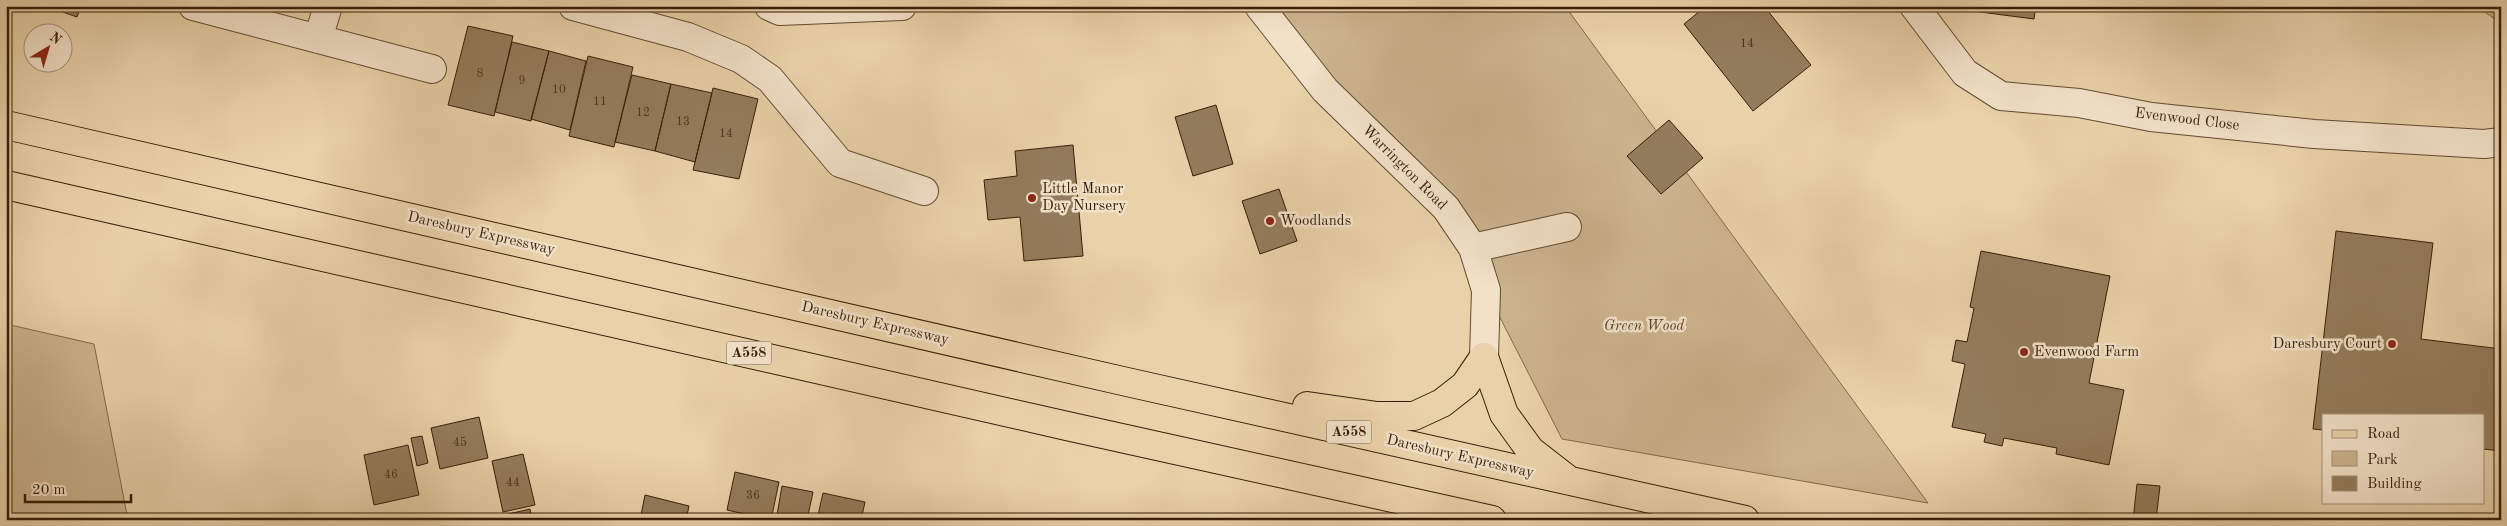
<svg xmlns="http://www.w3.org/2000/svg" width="2507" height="526" font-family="'Old Standard TT',serif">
<rect width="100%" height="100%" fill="#e9d1a9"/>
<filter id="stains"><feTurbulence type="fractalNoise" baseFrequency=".004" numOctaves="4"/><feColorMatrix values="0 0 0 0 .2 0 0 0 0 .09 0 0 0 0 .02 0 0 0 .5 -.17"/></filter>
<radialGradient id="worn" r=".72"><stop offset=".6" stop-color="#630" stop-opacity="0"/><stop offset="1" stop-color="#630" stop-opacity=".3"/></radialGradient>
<path fill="#cbb38e" stroke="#80694c" d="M1259 6H1565L1928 503 1562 439 1486 290 1473 248Z
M2476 6H2501V23Z
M6 324 94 344 128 520H6Z"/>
<path fill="#937c5c" stroke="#361f09" d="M45 6H81L77 17Z
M1706 6H1764L1811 65 1753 111 1684 24Z
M1957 6H2036L2034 19 1957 9Z
M468 26 513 36 494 116 448 105Z
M512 42 549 51 531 121 495 112Z
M549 51 586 61 570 130 531 119Z
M588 56 633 67 614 147 569 136Z
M632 75 671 84 655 151 615 142Z
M671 84 712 93 695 162 655 151Z
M713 88 758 99 739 179 693 170Z
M1216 105 1233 164 1193 176 1175 117Z
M1669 120 1703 158 1661 194 1627 156Z
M1073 145 1083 256 1024 261 1020 217 988 220 984 180 1017 176 1015 151Z
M1279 189 1297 241 1260 254 1242 201Z
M2336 231 2433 243 2421 339 2501 349V451L2483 449V415H2323V430L2313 429Z
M1981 251 2110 276 2089 383 2124 390 2109 465 2056 454 2057 448 2004 438 2002 446 1984 442 1986 434 1952 427 1965 364 1952 361 1956 340 1967 342 1974 308 1970 307Z
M479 417 488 458 440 469 431 428Z
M422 436 428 463 417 466 411 438Z
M408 445 419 495 374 505 364 455Z
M523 454 535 505 503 512 492 461Z
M735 472 779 482 771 520 727 510Z
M2137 484 2160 486 2156 520H2133Z
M782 486 813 492 807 520 777 515Z
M823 493 865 502 861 520H817Z
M645 495 689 506 686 520H640Z
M530 509 532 520H506L504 515Z"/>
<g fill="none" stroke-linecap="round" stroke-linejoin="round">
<g stroke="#634c31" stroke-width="30">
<path id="minor" d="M193 6 432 69
M573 6 688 37 741 59 770 79 840 163 924 191
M769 6 780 11 902 6
M1259 6 1325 90 1446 208 1473 248 1486 290 1484 357
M1914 6 1965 73 2001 96 2079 103 2151 117 2314 134 2484 144 2501 142
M318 39 328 6
M1473 248 1567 227"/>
</g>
<g stroke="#361f09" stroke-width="30">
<path id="major" d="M6 125 1127 382 1745 520
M6 185 1067 426 1492 520
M1484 357 1504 414 1530 450 1566 478
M1307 406 1377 416H1414L1442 403 1465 385 1484 357"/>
</g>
<use href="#minor" stroke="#f1e1c7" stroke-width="28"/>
<use href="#major" stroke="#e9d1a9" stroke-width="28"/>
</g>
<g fill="#8f2418" stroke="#f1e1c7" stroke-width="2">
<circle cx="1032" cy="198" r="5"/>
<circle cx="1270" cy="221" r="5"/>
<circle cx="2392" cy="344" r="5"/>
<circle cx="2024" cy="352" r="5"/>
</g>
<g text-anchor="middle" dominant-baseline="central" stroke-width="5" stroke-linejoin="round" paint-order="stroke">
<g font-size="12" fill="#4d361e">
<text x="1747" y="44">14</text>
<text x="480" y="74">8</text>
<text x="522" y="81">9</text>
<text x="559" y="90">10</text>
<text x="600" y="102">11</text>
<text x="643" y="113">12</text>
<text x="683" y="122">13</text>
<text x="726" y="134">14</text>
<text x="460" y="443">45</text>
<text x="391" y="475">46</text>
<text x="513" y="483">44</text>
<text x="753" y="496">36</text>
</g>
<g fill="#f1e1c7" stroke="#6e5942" stroke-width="1">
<rect x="726.5" y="341.5" width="45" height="23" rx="4"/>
<rect x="1326.5" y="420.5" width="45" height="23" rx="4"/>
</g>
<g font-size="14" font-weight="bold" fill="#361f09">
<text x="749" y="353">A558</text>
<text x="1349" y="432">A558</text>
</g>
<g font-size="15" fill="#361f09" stroke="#f1e1c7">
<text transform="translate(2187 120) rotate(7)">Evenwood Close</text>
<text transform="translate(1404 168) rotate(45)">Warrington Road</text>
<text transform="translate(481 234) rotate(13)">Daresbury Expressway</text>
<text transform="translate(875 324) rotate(13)">Daresbury Expressway</text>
<text transform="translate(1460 457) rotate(13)">Daresbury Expressway</text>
</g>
<g font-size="15" fill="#361f09" stroke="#f1e1c7" text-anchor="start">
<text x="1042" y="189">Little Manor<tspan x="1042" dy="17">Day Nursery</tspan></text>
<text x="1280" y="221">Woodlands</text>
<text x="2382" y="344" text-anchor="end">Daresbury Court</text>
<text x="2034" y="352">Evenwood Farm</text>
</g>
<g font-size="15" font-style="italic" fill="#5b442a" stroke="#f1e1c7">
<text x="1644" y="326">Green Wood</text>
</g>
</g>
<rect width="2507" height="526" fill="none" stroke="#e9d1a9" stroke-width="25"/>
<rect x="8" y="8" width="2492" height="511" fill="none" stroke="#361f09" stroke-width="2.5"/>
<rect x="12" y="12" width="2482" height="501" fill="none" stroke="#361f09"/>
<rect x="2322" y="414" width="162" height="90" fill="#f1e1c7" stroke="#a6937b"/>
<rect x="2332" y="430" width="25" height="8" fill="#e9d1a9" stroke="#a6937b"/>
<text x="2367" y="438" font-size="15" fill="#361f09">Road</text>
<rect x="2332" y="451" width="25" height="15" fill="#cbb38e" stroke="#a6937b"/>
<text x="2367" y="464" font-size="15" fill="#361f09">Park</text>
<rect x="2332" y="476" width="25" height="15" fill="#937c5c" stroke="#a6937b"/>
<text x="2367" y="488" font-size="15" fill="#361f09">Building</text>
<g transform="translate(48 48) rotate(38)"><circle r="24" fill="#f1e1c7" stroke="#a6937b"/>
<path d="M0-4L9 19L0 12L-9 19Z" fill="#8f2418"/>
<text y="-8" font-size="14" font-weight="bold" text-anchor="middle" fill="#361f09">N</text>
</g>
<path d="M25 494v8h106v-8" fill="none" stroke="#361f09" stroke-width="2.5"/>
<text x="32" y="494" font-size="15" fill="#361f09" stroke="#f1e1c7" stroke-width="4" paint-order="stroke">20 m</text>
<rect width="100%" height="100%" filter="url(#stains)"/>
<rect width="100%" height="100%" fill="url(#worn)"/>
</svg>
